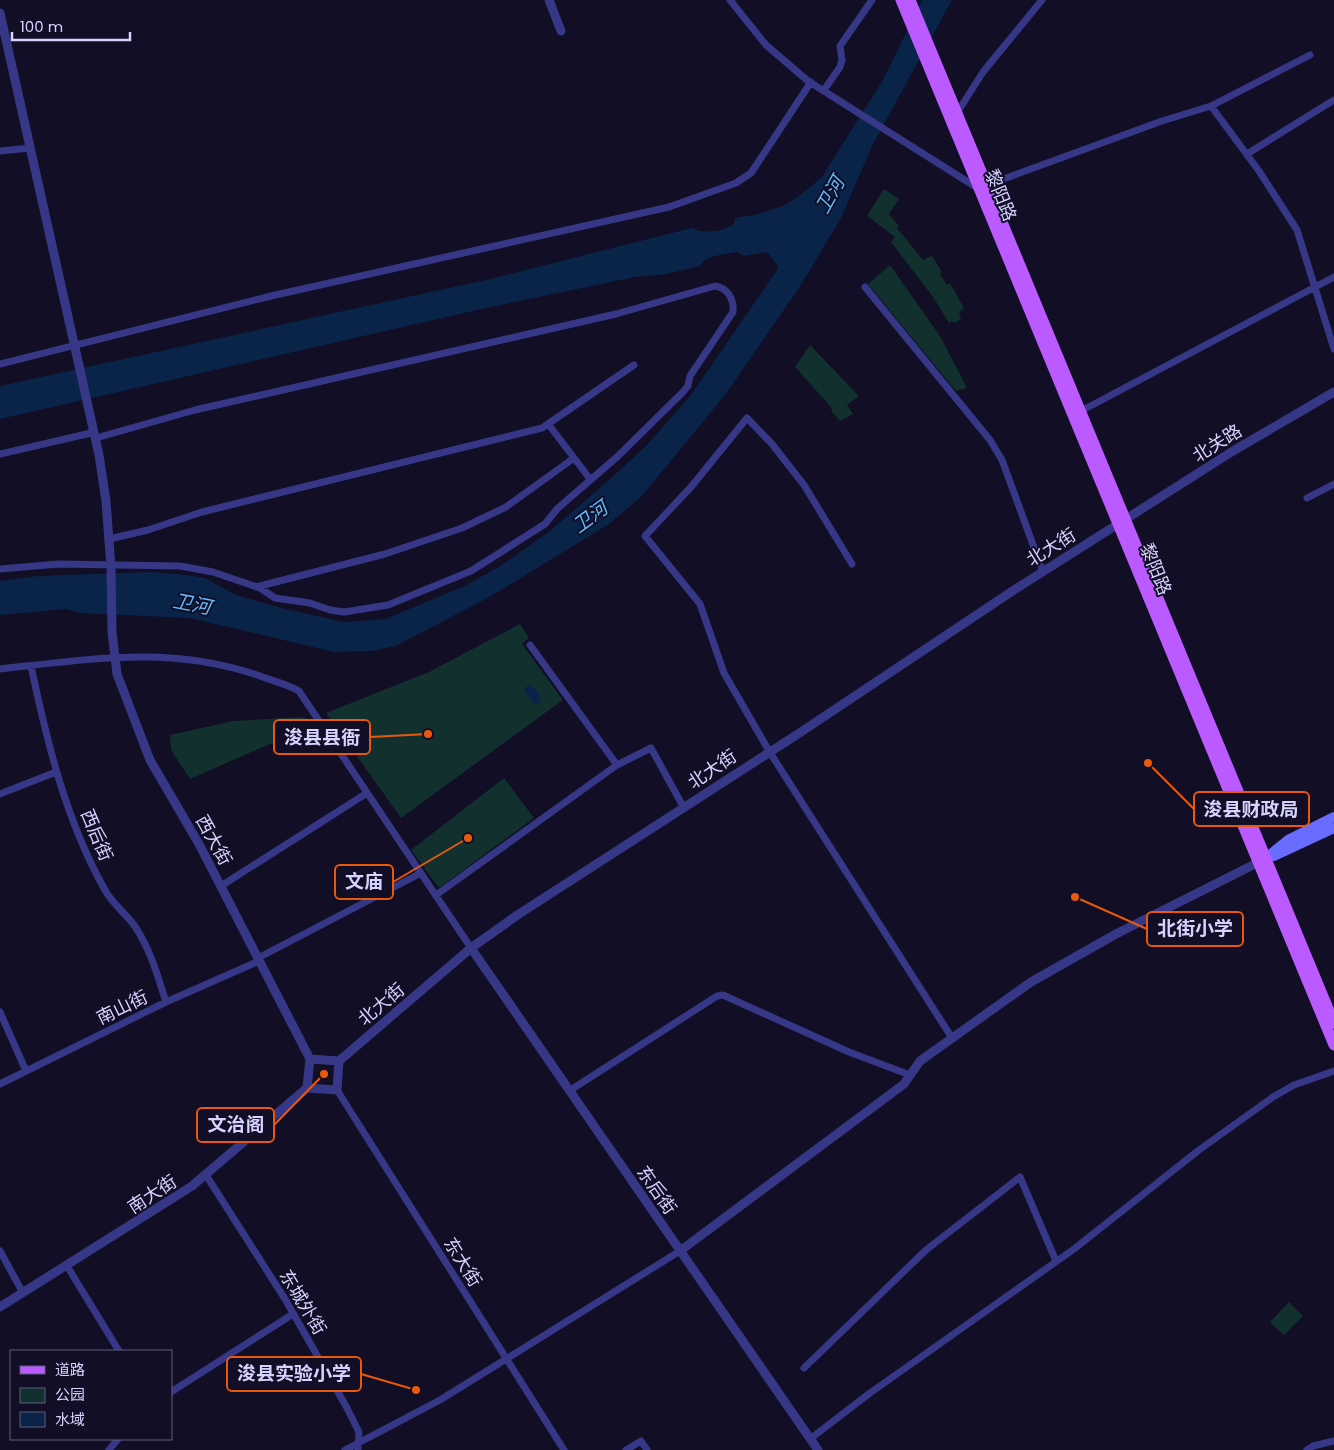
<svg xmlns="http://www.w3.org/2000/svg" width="1334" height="1450" font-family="Poppins,'Noto Sans SC',sans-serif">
<rect width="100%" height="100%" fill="#110e26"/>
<path fill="#11302e" d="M884 189 899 199 889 214 899 226 897 228 923 260 932 256 942 272 940 274 947 285 950 283 964 308 959 312 961 319 954 323 952 321 949 323 933 297 891 242 895 237 867 216Z
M890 265 940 336 967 388 956 391 868 284Z
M810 345 859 396 847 405 853 414 840 421 832 412 831 407 795 367Z
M520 624 529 638 522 644 563 700 401 818 326 713 429 672Z
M301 717 310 719 313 725 190 779 171 750 170 735 233 721Z
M504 778 534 818 439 888 411 850Z
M1289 1302 1303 1316 1284 1335 1270 1322Z"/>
<path fill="#0a2449" d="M922 0H952L873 144 841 218 801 285 725 395 641 497 609 524 491 596 396 646 371 651 334 652 190 618 80 613 67 609 0 615V581L38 576 151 572 186 575 205 578 236 595 285 609 344 622 385 619 465 586 502 565 550 531 609 480 647 445 691 395 777 270 778 266 767 252 744 256 737 252 715 256 705 260 700 266 667 274 635 277 495 306 0 419V386L486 280 692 228C703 234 722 232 734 224L735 218 758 214 783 206 798 197 822 177 883 80Z
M528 685 538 691 541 699 539 703 534 704 524 690Z"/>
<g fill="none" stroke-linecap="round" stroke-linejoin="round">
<path stroke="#373787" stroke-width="7" d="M730 0 766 45 808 81 979 189
M824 90 840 67 842 60 840 46 872 0
M1211 106 1259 171 1297 230 1334 349
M957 113 983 72 1042 0
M0 151 30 148
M1247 154 1334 100
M987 185 1162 121 1211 106 1310 55
M865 287 990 440 1002 460 1043 572
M0 364 271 296 669 207 736 183 751 173 811 82
M1081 411 1334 277
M549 425 590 479
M0 454 91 433
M1307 498 1334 484
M109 539 148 530 202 512 542 428 634 365
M852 564 804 485 772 444 747 418 691 487 645 536 700 604 724 673 769 751 952 1038
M0 569 58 564 180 566 213 572 260 588 275 598 310 603 330 610 344 612 388 605 471 571 545 524 557 509 617 457 683 392 688 386 690 376 733 312C734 299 728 288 715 286L616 314 195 410 96 438
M256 587 385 554 462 528 506 507 574 458
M530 645 617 765 651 748 684 808
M31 666C47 742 66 821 105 890 113 905 127 914 136 928 151 951 158 977 166 1002
M0 669C91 659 171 645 260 676 273 681 287 684 299 691L471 948
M0 794 56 772
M221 886 367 793
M436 895 617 765
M258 958 421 873
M0 1012 26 1071
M0 1084 166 1002 259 961
M337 1090 564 1450
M569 1091 717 996 723 995 849 1052 910 1075
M206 1175 285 1299 347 1408 359 1432 358 1450
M0 1251 23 1293
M67 1266 119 1351
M804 1368 926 1250 1020 1177 1056 1261
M171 1392 293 1314
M810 1439 870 1393 1074 1249 1199 1150 1273 1097 1294 1085 1334 1071
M109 1450 118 1439
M345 1450 440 1400 680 1251
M626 1450 641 1441 647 1450
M1307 1450 1313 1446 1334 1441"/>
<path stroke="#373787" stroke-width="9" d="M549 0 561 31
M0 13 99 455 106 501 111 568 112 632 117 674 150 760 199 844 310 1059
M471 948 818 1450
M310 1059 339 1061 337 1090 307 1088Z
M339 1061 471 948 519 914 801 732 1014 590 1233 451 1334 392
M680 1251 904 1084 920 1061 1031 982 1116 934 1263 860
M0 1307 192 1186 307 1088"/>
<path stroke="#6a6cff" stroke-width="10" d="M1274 856 1334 828
M1266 858 1288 840 1334 817"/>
<path stroke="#ba5aff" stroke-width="11" d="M901 0 1334 1045
M910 0 1334 1023"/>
</g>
<g text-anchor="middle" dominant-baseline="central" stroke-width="4" stroke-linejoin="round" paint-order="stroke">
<g font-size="18" fill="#d6d3ff" stroke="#110e26">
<text transform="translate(1001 195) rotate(68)">黎阳路</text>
<text transform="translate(1217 443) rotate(-32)">北关路</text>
<text transform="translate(1051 547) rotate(-32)">北大街</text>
<text transform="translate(1156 569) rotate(68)">黎阳路</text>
<text transform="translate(712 769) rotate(-34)">北大街</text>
<text transform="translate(97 835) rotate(67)">西后街</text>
<text transform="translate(214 840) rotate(61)">西大街</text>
<text transform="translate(381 1004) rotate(-40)">北大街</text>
<text transform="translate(122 1007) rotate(-26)">南山街</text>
<text transform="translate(657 1190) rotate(55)">东后街</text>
<text transform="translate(152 1194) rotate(-33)">南大街</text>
<text transform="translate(463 1262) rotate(58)">东大街</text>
<text transform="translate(303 1302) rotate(59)">东城外街</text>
</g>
<g font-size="19" font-style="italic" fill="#61bcff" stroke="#110e26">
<text transform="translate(830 195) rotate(-61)">卫河</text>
<text transform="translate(590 517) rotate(-36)">卫河</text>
<text transform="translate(192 604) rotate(11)">卫河</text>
</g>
</g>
<path fill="none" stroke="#e8590c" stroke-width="2" d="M428 734L370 737M1148 763L1194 809M468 838L393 882M1075 897L1147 929M324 1074L274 1125M416 1390L361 1374"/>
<g fill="#e8590c" stroke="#110e26" stroke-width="2">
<circle cx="428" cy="734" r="5"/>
<circle cx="1148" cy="763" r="5"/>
<circle cx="468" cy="838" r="5"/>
<circle cx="1075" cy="897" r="5"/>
<circle cx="324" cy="1074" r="5"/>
<circle cx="416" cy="1390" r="5"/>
</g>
<g fill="#110e26" stroke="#e8590c" stroke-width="2">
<rect x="274" y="720" width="96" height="34" rx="5"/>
<rect x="1194" y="792" width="115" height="34" rx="5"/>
<rect x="335" y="865" width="58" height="34" rx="5"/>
<rect x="1147" y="912" width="96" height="34" rx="5"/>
<rect x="197" y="1108" width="77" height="34" rx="5"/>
<rect x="227" y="1357" width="134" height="34" rx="5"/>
</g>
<g font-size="19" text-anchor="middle" font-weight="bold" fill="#d6d3ff">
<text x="322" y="744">浚县县衙</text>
<text x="1251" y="816">浚县财政局</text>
<text x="364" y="888">文庙</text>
<text x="1195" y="935">北街小学</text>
<text x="236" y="1131">文治阁</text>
<text x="294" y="1380">浚县实验小学</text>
</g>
<rect x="10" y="1350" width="162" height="90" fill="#110e26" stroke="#605d7d"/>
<rect x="20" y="1366" width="25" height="8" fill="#ba5aff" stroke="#605d7d"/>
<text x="55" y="1375" font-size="15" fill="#d6d3ff">道路</text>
<rect x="20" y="1388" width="25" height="15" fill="#11302e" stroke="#605d7d"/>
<text x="55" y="1400" font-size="15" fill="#d6d3ff">公园</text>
<rect x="20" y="1412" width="25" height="15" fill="#0a2449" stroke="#605d7d"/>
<text x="55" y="1425" font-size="15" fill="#d6d3ff">水域</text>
<path d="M12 32v8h118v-8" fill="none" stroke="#d6d3ff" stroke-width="2.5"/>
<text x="20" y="32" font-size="15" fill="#d6d3ff" stroke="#110e26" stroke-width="4" paint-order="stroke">100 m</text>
</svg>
